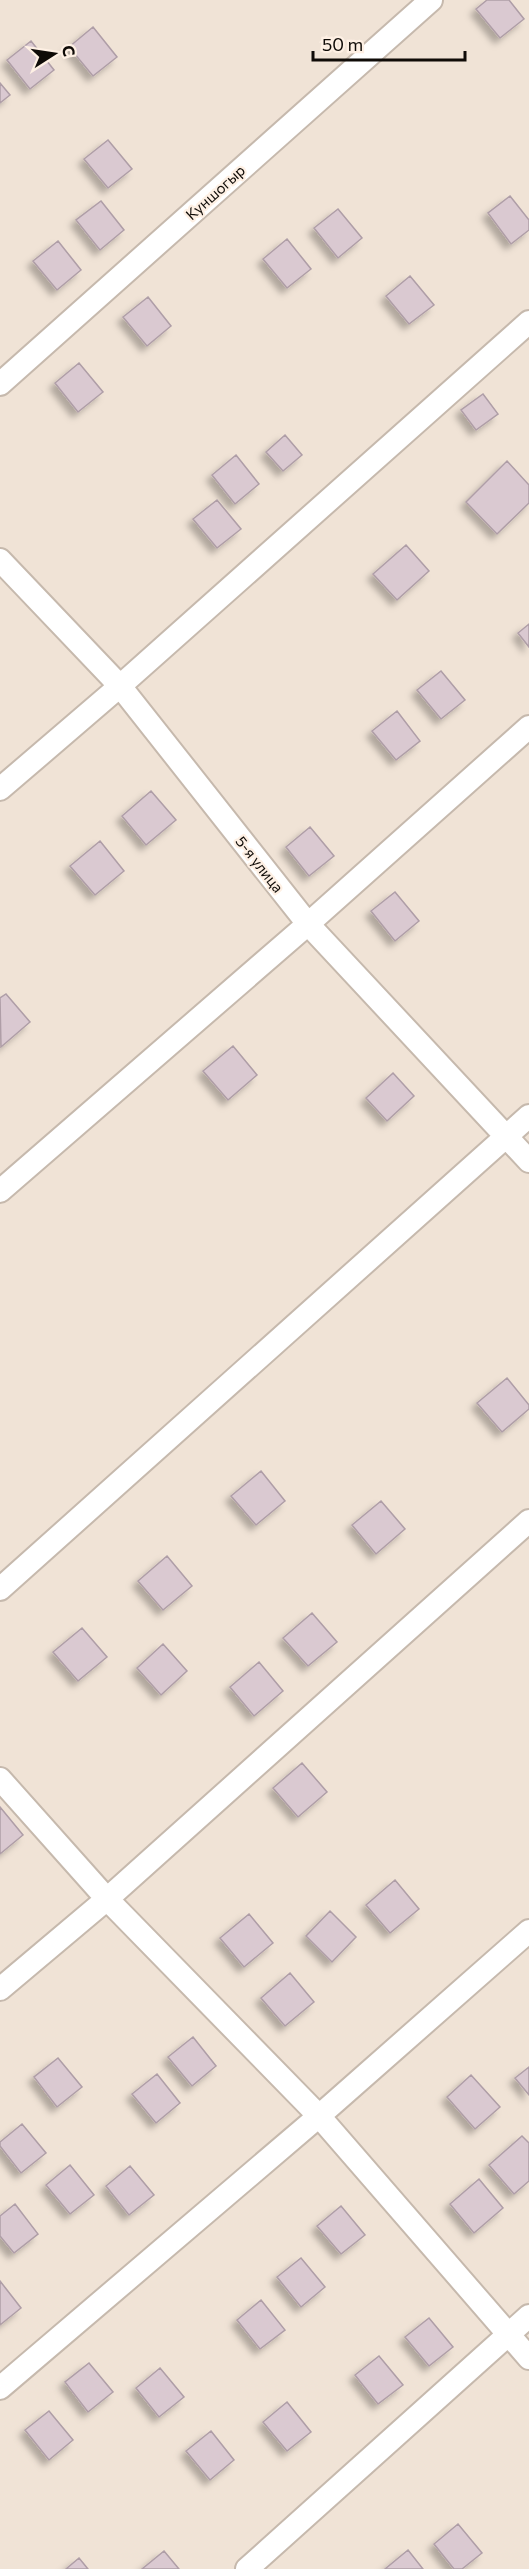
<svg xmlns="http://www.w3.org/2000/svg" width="529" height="2569" font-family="Commissioner,sans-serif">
<defs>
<filter id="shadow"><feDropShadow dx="-5.5" dy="5.5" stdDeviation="3" flood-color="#0004"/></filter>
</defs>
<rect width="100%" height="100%" fill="#f0e3d6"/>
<path fill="#dac9d1" stroke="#af9ea7" stroke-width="1.5" filter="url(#shadow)" d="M487 0H509L524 19 500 38 476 9Z
M93 27 117 57 93 76 69 47Z
M31 41 54 70 30 89 7 60Z
M0 83 10 95 0 103Z
M108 140 132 169 108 188 84 159Z
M510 196 529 220V230L511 244 488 213Z
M101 201 124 230 100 250 76 220Z
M338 209 362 238 338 258 314 228Z
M287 239 311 269 287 288 263 259Z
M58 241 81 270 57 290 33 261Z
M410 276 434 305 409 324 386 296Z
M148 297 171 326 147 346 123 317Z
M79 363 103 392 78 412 55 383Z
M483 394 498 414 476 430 461 410Z
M285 435 302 455 283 471 266 452Z
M236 455 259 484 235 504 212 475Z
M507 461 529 485V503L497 534 466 502Z
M217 500 241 529 217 548 193 519Z
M406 545 429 571 397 600 373 574Z
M529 624V647L518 633Z
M441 671 465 700 441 719 417 690Z
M397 711 420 741 396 760 372 731Z
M151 791 176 820 146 845 122 816Z
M310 827 334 856 309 876 286 847Z
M100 841 124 871 95 895 70 866Z
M395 892 419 921 395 941 371 911Z
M6 994 30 1022 1 1047 0 998Z
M233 1046 257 1075 228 1100 203 1071Z
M393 1073 414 1096 387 1121 366 1098Z
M507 1378 529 1405V1409L502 1432 477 1403Z
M261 1471 285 1501 256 1525 231 1496Z
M381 1501 405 1529 376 1554 352 1525Z
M167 1556 192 1586 163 1610 138 1581Z
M312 1613 337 1642 308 1666 283 1638Z
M82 1628 107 1657 78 1681 53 1652Z
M163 1644 187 1671 161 1695 137 1668Z
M259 1662 283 1691 254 1716 230 1687Z
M302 1763 327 1792 298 1817 273 1788Z
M0 1807 23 1835 0 1854Z
M395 1880 419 1909 390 1933 366 1905Z
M330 1911 356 1937 332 1962 306 1936Z
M249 1914 273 1943 244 1967 220 1938Z
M290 1973 314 2002 285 2026 261 1998Z
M193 2037 216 2066 192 2086 168 2057Z
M58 2058 82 2087 57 2107 34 2077Z
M529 2067V2095L515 2078Z
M157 2074 180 2103 156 2123 132 2094Z
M471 2075 500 2107 475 2129 447 2097Z
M22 2124 46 2153 21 2173 0 2146V2142Z
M522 2136 529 2143V2181L514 2194 489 2165Z
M70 2165 94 2195 70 2214 46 2185Z
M130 2166 154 2195 129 2215 106 2186Z
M479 2179 503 2208 474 2233 450 2204Z
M15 2204 38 2234 14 2253 0 2236V2216Z
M341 2206 365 2235 341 2254 317 2226Z
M301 2258 325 2287 301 2307 277 2277Z
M0 2281 21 2308 0 2325Z
M261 2300 285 2330 260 2349 237 2320Z
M429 2318 453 2347 429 2366 405 2337Z
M379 2356 403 2385 378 2404 355 2375Z
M89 2363 113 2392 88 2412 65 2382Z
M160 2368 184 2397 159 2417 136 2388Z
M287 2402 311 2432 287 2451 263 2422Z
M49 2411 73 2440 49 2460 25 2430Z
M211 2431 234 2460 210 2480 186 2451Z
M458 2524 482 2553 462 2569H454L434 2544Z
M408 2550 423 2569H385Z
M164 2551 179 2569H142Z
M79 2558 88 2569H66Z"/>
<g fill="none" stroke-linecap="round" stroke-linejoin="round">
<g stroke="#c6b9ad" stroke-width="26">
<path id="street" d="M0 384 431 0
M0 560 120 686 308 924 529 1161
M0 789 120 686 529 322
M0 1191 308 924 529 727
M0 1589 529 1116
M0 1779 107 1899 319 2116 529 2358
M0 1989 107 1899 529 1521
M0 2388 319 2116 529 1931
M247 2569 529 2316"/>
</g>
<use href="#street" stroke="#fff" stroke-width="22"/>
</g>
<g text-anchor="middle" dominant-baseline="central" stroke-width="4.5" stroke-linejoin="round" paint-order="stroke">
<g font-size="15" fill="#0f0b07" stroke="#fef0e4">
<text transform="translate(215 192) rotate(-42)">Куншогыр</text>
<text transform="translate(260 864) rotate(52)">5-я улица</text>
</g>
</g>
<g transform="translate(54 54) rotate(78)" stroke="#fef0e4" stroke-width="4.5" paint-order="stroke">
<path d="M0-4.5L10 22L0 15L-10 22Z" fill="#0f0b07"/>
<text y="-9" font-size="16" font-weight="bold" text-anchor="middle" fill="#0f0b07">С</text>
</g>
<path d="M313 51v9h152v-9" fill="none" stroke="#0f0b07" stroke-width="3"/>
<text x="322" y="51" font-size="18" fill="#0f0b07" stroke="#fef0e4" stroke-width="4.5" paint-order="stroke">50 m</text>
</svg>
